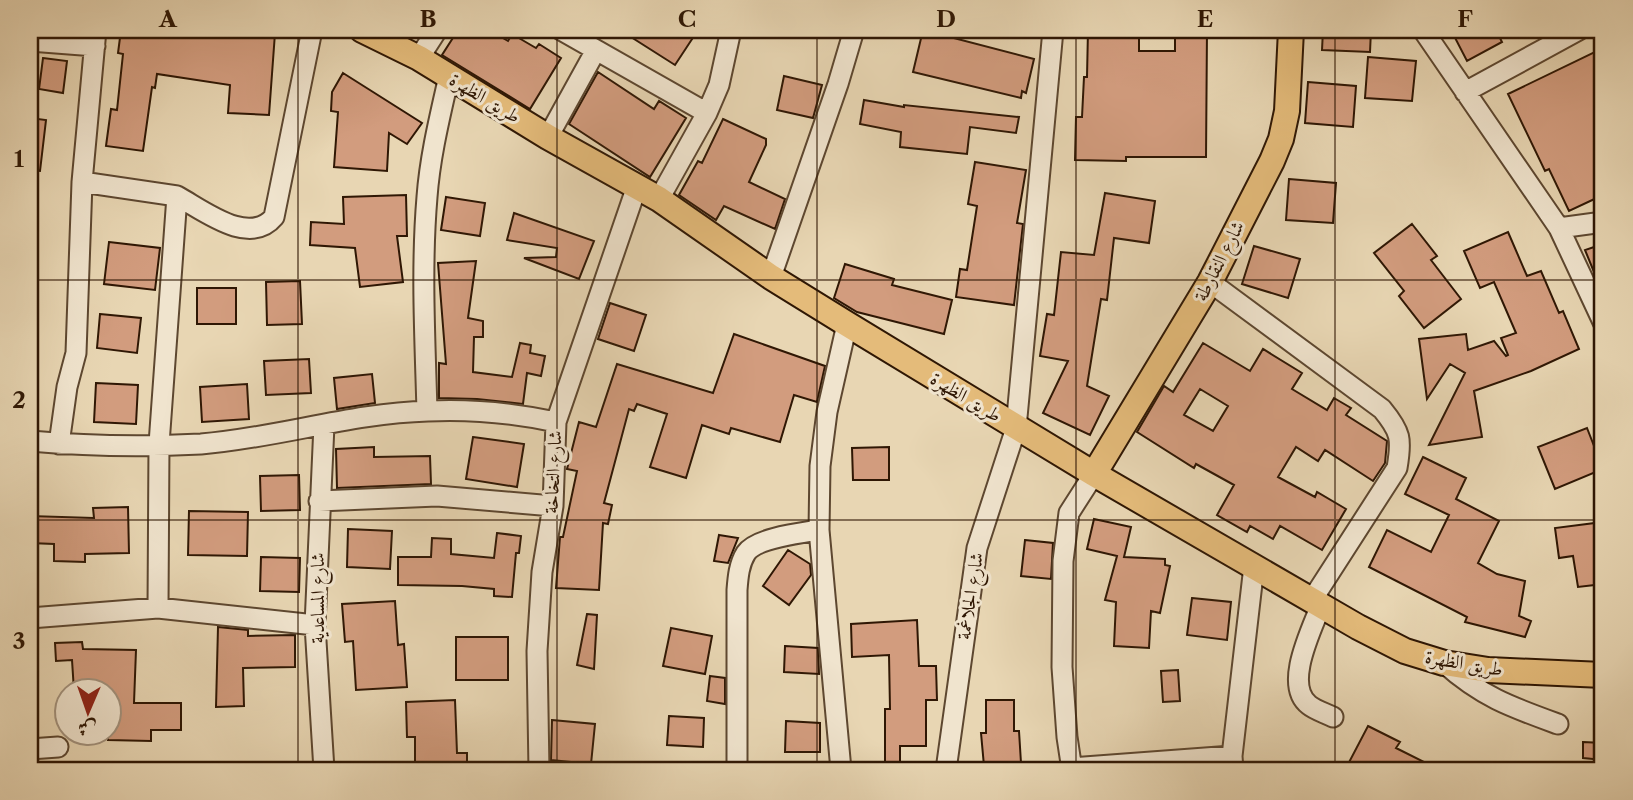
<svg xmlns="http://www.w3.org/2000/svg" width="1633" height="800" font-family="'Libre Caslon Text',Amiri,serif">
<rect width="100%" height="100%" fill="#e8d6b3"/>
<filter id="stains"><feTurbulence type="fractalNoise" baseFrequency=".00286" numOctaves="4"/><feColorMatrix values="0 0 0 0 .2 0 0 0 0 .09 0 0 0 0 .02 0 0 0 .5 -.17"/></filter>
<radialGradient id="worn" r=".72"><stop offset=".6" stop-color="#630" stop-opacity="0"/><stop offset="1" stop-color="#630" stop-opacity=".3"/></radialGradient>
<path fill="#d29c7e" stroke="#2f1704" stroke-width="2" fill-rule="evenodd" d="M121 30H213L275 33 269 115 228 113 230 85 157 74 155 88 152 87 143 151 106 146 111 109 117 110 123 54 118 53Z
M458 30H489L508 41 512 34 536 48 539 44 561 58 530 109 442 55Z
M620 30H698L675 65Z
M923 30 1034 59 1026 93 1022 91 1021 98 913 72Z
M1088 30H1139V51H1175V30H1207L1206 157H1126V161L1075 160 1076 117H1082L1084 77H1087Z
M1323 30H1371L1370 52 1322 50Z
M1451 30H1496L1502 42 1467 61Z
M1603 48V195L1569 211 1549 169 1545 171 1508 94Z
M1368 57 1416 61 1412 101 1365 98Z
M43 58 67 61 63 93 39 89Z
M598 72 654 109 659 101 686 118 650 177 569 124Z
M343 73 422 123 407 144 389 133 387 171 334 167 338 112 331 111 332 92Z
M784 76 822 85 813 118 777 110Z
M1308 82 1356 86 1353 127 1305 123Z
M864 100 904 107V105L1019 117 1016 133 970 127 967 154 900 147 901 132 860 124Z
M30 118 46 120 40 171 30 170Z
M723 119 766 139V145L749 182 785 199 775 229 724 206 716 220 679 195 698 161 702 163Z
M975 162 1026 170 1017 223 1023 224 1014 305 956 297 960 269 967 270 977 206 968 204Z
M1289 179 1336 183 1333 223 1286 220Z
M1105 193 1155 201 1149 243 1114 238 1107 300 1101 299 1087 386 1109 396 1090 435 1043 413 1068 361 1040 356 1047 314 1054 315 1061 252 1094 255Z
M406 195 407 236H397L403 282 360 287 355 248 310 245 311 222 344 224 343 197Z
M446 197 485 203 480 236 441 230Z
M514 213 594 241 579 279 524 258 556 257 557 248 507 240Z
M1412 224 1437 256 1431 260 1461 299 1424 328 1399 296 1404 291 1374 253Z
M1508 232 1527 276 1541 271 1559 313 1563 311 1579 349 1531 371 1474 391 1482 437 1429 445 1465 373 1450 364 1427 399 1419 339 1466 334 1468 350 1494 341 1506 356 1508 355 1501 338 1516 333 1494 282 1480 288 1464 251Z
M109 242 160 248 155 290 104 284Z
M1603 244V294L1585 250Z
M1254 246 1300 259 1288 298 1242 284Z
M476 261 468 318 483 321V337H474L473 372 512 377 520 343 531 345 530 353 545 356 541 376 527 373 523 404 477 399 439 398V363L446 364 438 263Z
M845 264 894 279 892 285 952 300 944 334 857 312 834 298Z
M300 281 302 324 267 325 266 282Z
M197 288H236V324H197Z
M610 303 646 315 634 351 598 339Z
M100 314 141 318 137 353 97 348Z
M734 334 825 366 817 402 794 395 780 442 731 428 729 434 702 425 686 478 650 467 667 414 637 404 634 411 629 409 604 503 612 505 608 524 603 523 599 590 556 588 560 537H563L577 471 567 469 579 422 596 427 617 364 713 393Z
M1203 343 1250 371 1263 349 1302 373 1292 389 1327 410 1334 398 1351 408 1346 415 1387 441 1385 463 1373 481 1325 450 1318 461 1296 447 1278 477 1315 497 1317 492 1346 509 1322 550 1280 526 1273 539 1250 526 1247 532 1217 515 1234 485 1196 464 1194 468 1137 432 1164 386 1173 392ZM1200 389 1228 406 1213 431 1184 415Z
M309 359 311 393 266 395 264 361Z
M372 374 375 403 337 409 334 378Z
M96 383 138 385 136 424 94 422Z
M247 384 249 419 202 422 200 387Z
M1587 428 1603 469 1555 489 1538 447Z
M473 437 524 444 517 487 466 479Z
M374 447V457L430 456 431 484 337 488 336 449Z
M889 447V480H853L852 448Z
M1423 457 1466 478 1456 499 1499 521 1478 563 1497 574 1525 581 1519 616 1531 621 1525 637 1465 622 1467 617 1369 567 1387 530 1431 552 1449 515 1405 494Z
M299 475 300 510 261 511 260 476Z
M128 507 129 553 85 554V562L54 561V544L30 543V516L94 518 93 508Z
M189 511 248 512 247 556 188 555Z
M1094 519 1131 527 1124 557 1165 559V565L1170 566 1160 613 1151 611 1149 648 1114 646 1116 602 1105 600 1117 556 1087 549Z
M1603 522V584L1578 587 1573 556 1559 558 1555 528Z
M348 529 392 531 390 569 347 567Z
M497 533 521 536 519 553H516L512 597 494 596V589L462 586 398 585V557H431L432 538 451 539V554L494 558Z
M719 535 738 538 728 563 714 561Z
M1025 540 1053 543 1051 579 1021 576Z
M788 550 810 564 811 575 789 605 763 586Z
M261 557 300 558 299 592 260 591Z
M1192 598 1231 602 1227 640 1187 635Z
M395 601 398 645 404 644 407 687 356 690 353 641 345 642 342 604Z
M587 614 597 615 594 669 577 665Z
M917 620 919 666H936L937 700H926V746H900V770H885V709H890L889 655 852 657 851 624Z
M218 627 248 630V636L295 635V667L243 668 244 706 216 707Z
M671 628 712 636 705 674 663 666Z
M456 637H508V680H456Z
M82 642 83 649 136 650 134 703H181V730H151V741L108 740V691H74L72 660 56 661 55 643Z
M785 646 818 648 819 674 784 672Z
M1178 670 1180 701 1163 702 1161 671Z
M710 676 725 678V704L707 701Z
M455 700 457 753H467V770H415V737H407L406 702Z
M986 700H1014V731H1019L1021 763 984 766 981 733H986Z
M669 716 704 718 703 747 667 745Z
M552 720 595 724 591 764 551 760Z
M786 721 820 723V752H785Z
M1368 726 1400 742 1396 748 1440 770H1345Z
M1583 742 1603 743V760L1583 758Z"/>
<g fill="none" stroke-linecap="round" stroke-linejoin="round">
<g stroke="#5d4730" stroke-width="23">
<path id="minor" d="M561 30 707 113
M1423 30 1559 228 1603 322
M1602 30 1603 31
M30 41 95 46
M419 58 437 30
M1465 92 1579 30
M548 137 596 50
M82 182 177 196 159 444 158 608
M177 196C203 210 249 247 274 217L312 30
M659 199 707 113 719 85 731 30
M1559 228 1603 222
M771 277 838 84 854 30
M1210 282 1382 409C1401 432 1402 439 1397 468L1312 600
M427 411C425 339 421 268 427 197 430 156 440 116 449 76
M324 425 315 625 324 770
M30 441C86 446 145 447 201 444 277 438 352 413 428 411 471 409 514 413 556 422
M59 444 67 387 76 353 82 182 96 30
M319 501 437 496 553 506
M1321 605C1312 629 1283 685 1309 705 1315 710 1325 713 1333 717
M30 618 158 608 315 625
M1444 663C1482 697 1511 707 1558 724
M30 749 58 747
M1071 768 1232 756
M539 770 537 651 542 572 553 506 556 422 637 186
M737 770V590C738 577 739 564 746 553 756 538 801 533 819 530
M841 770 819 530 820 466 827 412 847 324
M946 770 977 548 1016 428 1053 30
M1072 770 1067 737 1062 667 1063 561 1069 513 1094 474
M1233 770 1232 756 1254 566"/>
</g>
<g stroke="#2f1704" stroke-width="28">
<path id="major" d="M362 30 419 58 548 137 659 199 771 277 847 324 1094 474 1358 627 1405 651 1444 663 1488 670 1603 675
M1094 474 1210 282 1272 161 1281 139 1287 111 1291 30"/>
</g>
<use href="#minor" stroke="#f0e4ce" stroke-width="19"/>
<use href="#major" stroke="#e4bb7a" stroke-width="24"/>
</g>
<path fill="none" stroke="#2f1704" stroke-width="2" stroke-opacity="0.55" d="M298 30V770M557 30V770M817 30V770M1076 30V770M1335 30V770M30 280H1603M30 520H1603"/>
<g text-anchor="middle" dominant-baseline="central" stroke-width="6" stroke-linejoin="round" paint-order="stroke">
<g font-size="19" fill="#2f1704" stroke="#f0e4ce">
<text transform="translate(485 98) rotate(31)">طريق الظهرة</text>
<text transform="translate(1219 261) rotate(-63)">شارع النقارطة</text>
<text transform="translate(966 397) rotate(31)">طريق الظهرة</text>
<text transform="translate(553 472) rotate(-87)">شارع التخاخة</text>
<text transform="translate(970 596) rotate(-81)">شارع الجلاغمة</text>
<text transform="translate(317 598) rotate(-90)">شارع المساعدية</text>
<text transform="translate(1464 663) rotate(10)">طريق الظهرة</text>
</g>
</g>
<rect width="1633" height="800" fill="none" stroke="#e8d6b3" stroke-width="77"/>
<g transform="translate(88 712) rotate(182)"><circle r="33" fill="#f0e4ce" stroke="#a3927d" stroke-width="2"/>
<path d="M0-5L12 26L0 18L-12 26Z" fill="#8f2418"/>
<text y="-10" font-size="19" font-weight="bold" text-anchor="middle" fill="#2f1704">ش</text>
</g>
<rect x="38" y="38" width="1556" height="724" fill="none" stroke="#2f1704" stroke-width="2.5"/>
<g font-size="23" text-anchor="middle" font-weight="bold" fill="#2f1704">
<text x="168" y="27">A</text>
<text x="428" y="27">B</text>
<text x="687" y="27">C</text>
<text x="946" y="27">D</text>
<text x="1205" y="27">E</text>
<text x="1465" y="27">F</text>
<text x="19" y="167">1</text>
<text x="19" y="408">2</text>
<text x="19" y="649">3</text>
</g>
<rect width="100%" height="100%" filter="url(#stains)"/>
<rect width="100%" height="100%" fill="url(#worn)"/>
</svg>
